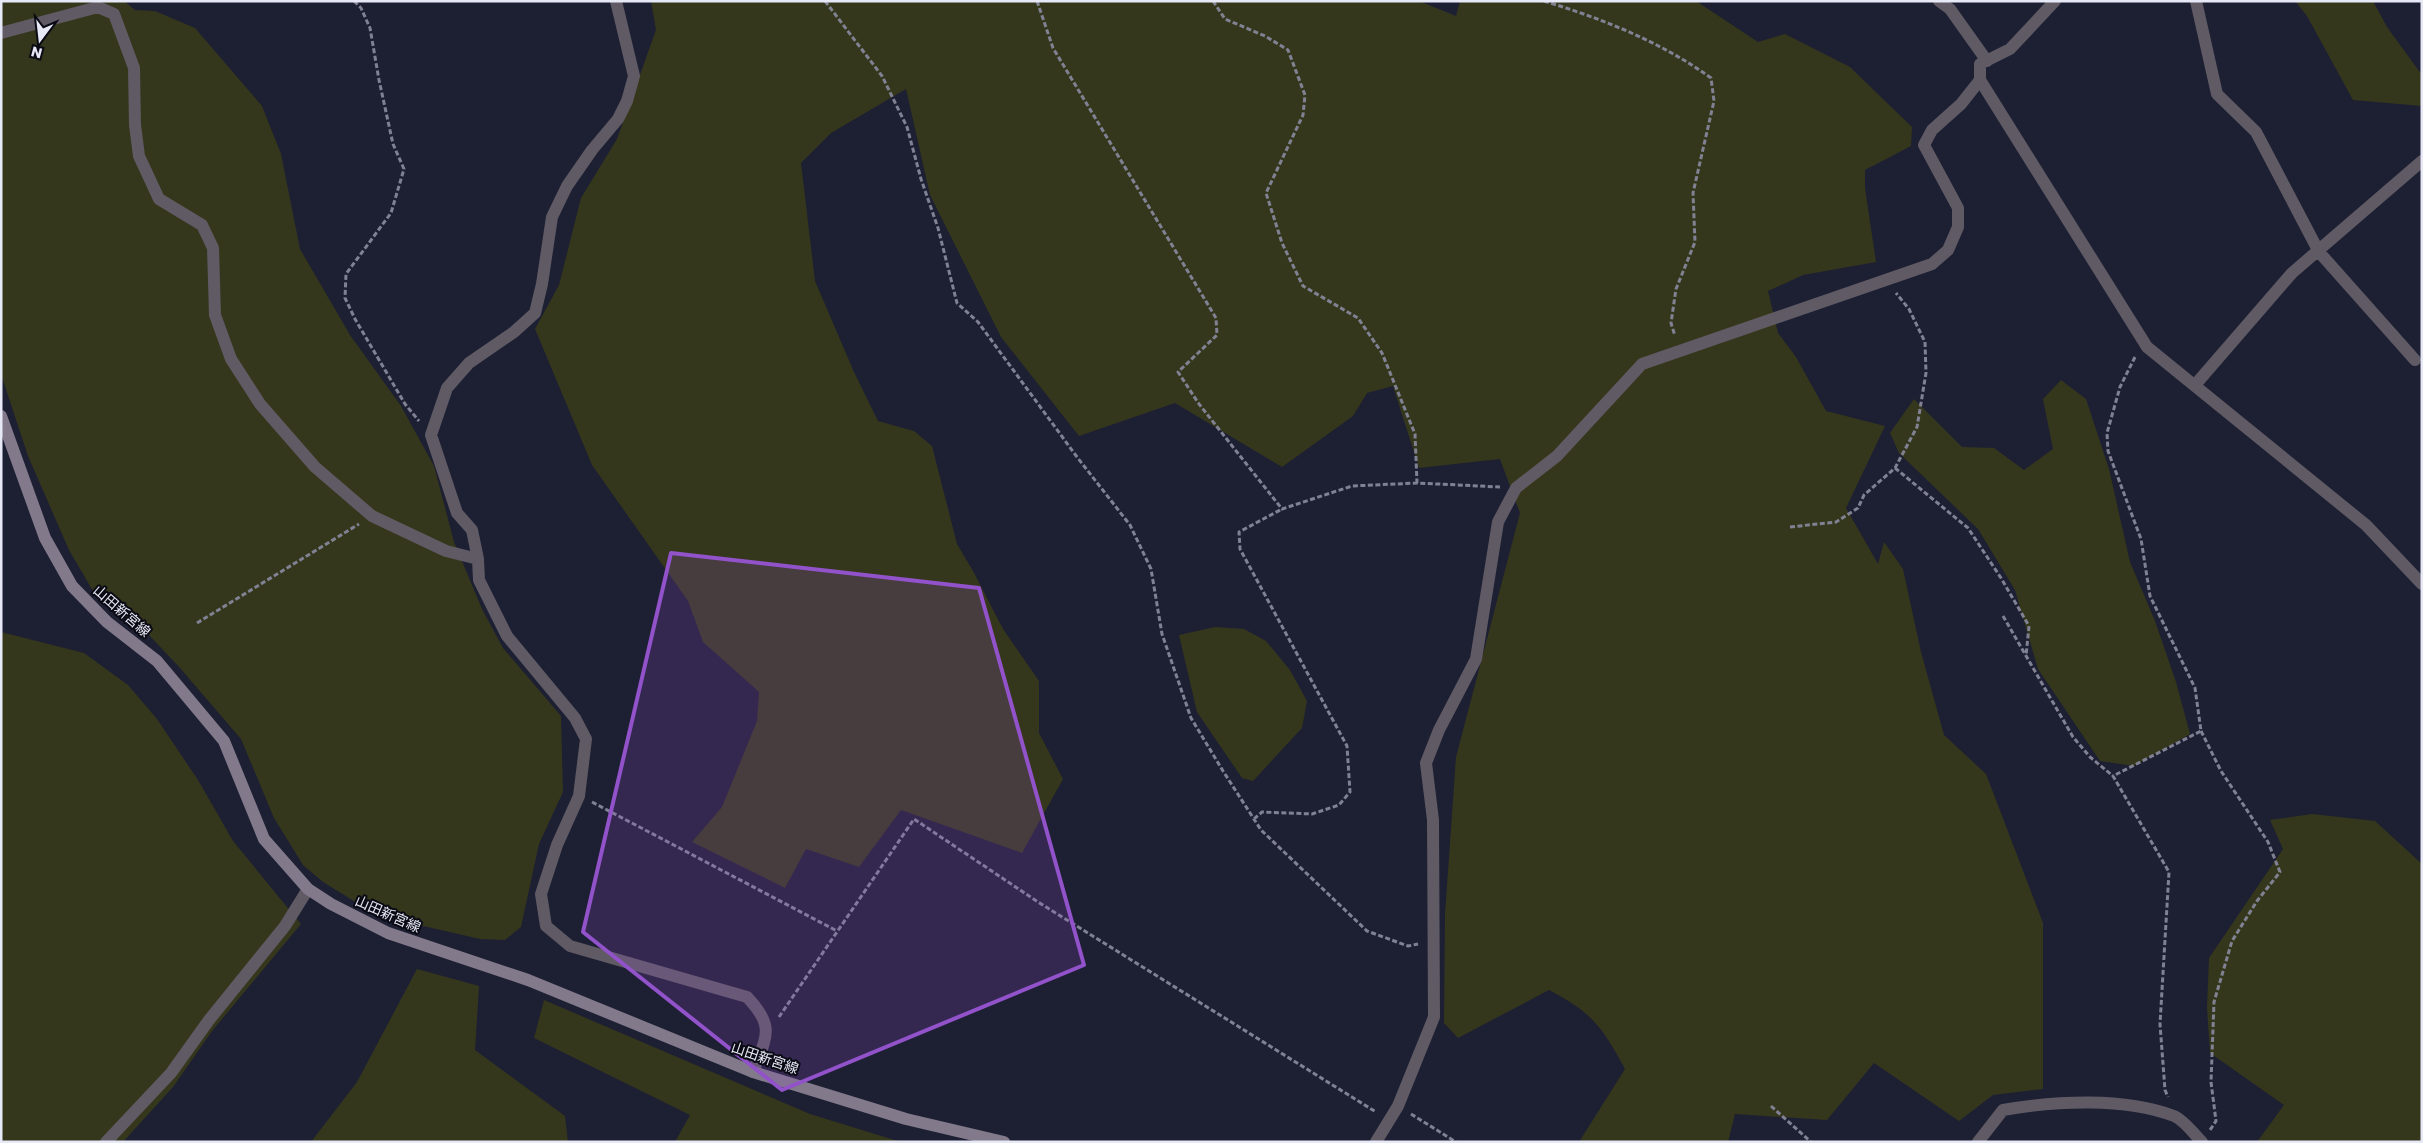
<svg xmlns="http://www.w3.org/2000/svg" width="2423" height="1143" font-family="Poppins,'Noto Sans JP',sans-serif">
<rect width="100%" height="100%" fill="#1d1f33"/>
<path fill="#35371c" d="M1 1H124L135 10 155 11 195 28 262 106 281 154 300 249 350 335 401 406 434 466 454 542 482 609 503 648 561 716 563 792 539 844 521 927 505 940 480 939 410 923 362 906 323 882 303 865 274 818 241 739 180 668 148 634 93 591 69 550 28 456 1 374Z
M651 1H1419L1456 16 1460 1H1696L1758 42 1785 34 1850 67 1912 127 1911 146 1865 170V188L1876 262 1803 275 1768 291 1778 333 1796 357 1826 411 1885 426 1846 508 1878 564 1884 542 1903 569 1921 652 1944 735 1986 774 2043 923V1089L1993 1095 1959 1121 1874 1063 1827 1120 1735 1114 1728 1142H1579L1625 1069C1602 1027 1593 1013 1549 990L1458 1038 1444 1023 1445 914 1456 757 1520 513 1500 459 1419 468 1393 386 1367 393 1353 416 1282 467 1175 403 1079 436 1001 337 930 195 906 89 831 133 801 163 815 281 854 372 878 421 914 431 932 446 957 544 973 571 1003 629 1039 681V733L1063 779 1022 853 901 810 859 867 806 849 785 888 692 842 722 807 757 721 759 692 703 642 688 601 592 465 535 329 559 285 581 198 617 139 656 30Z
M2295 1H2373L2387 27 2422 75V106L2353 100 2307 16Z
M2061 380 2086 399 2109 469 2130 562 2155 621 2176 682 2190 734 2134 766 2100 761 2038 669 2015 590 1978 529 1899 453 1890 433 1914 399 1962 447 1994 448 2024 470 2053 449 2043 399Z
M1215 627 1244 629 1266 641 1290 670 1307 701 1302 728 1253 781 1242 778 1197 712 1179 635Z
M1 632 84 653 128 685 157 719 198 780 233 841 301 924 212 1031 173 1087 123 1142H1Z
M2312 814 2375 821 2422 864V1142H2257L2284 1105 2210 1053 2207 1008 2209 958 2283 849 2270 820Z
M417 969 479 986 475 1050 565 1116 568 1142H311L357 1082Z
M544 1000 810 1114 901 1142H675L690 1115 534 1038Z"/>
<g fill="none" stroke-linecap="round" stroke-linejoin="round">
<path stroke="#808293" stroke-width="3" stroke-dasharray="5 2.5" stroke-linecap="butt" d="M354 1 361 8 370 28 379 80 393 144 404 169 391 213 346 274 345 298 355 319 405 404 419 421
M825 1 882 76 907 127 921 179 938 228 957 303 978 322 1077 457 1130 525 1151 569 1162 634 1191 718 1223 771 1261 830 1367 931 1408 946 1418 944
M1037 1 1053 48 1216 318 1217 335 1178 372 1199 404 1282 509 1352 486 1417 483 1500 487
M1213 1 1225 19 1265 36 1288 50 1305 95 1303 115 1266 193 1282 243 1303 286 1358 318 1382 353 1415 434 1417 483
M1544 1C1603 19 1661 42 1711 78L1714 101 1693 193 1695 242 1676 289 1671 323 1675 336
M2135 357 2120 387 2107 433 2108 451 2141 539 2150 596 2195 688 2201 731 2113 776 2169 872 2160 1024 2165 1090 2168 1097
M1895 468 1968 528 2001 578 2029 626 2026 656
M1790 527 1836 522 1858 508 1864 495 1895 468 1917 427 1926 373 1925 342 1909 309 1896 293
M2003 616 2073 737 2090 757 2113 776
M197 623 359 524
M2201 731 2221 771 2268 842 2280 872 2257 901 2232 941 2214 1002 2211 1082 2216 1121 2210 1130
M592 802 837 931
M1254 819 1262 812 1312 814 1339 805 1350 792 1347 746 1240 549 1239 532 1282 509
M779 1017 914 819 1038 902 1376 1112
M1771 1106 1811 1142
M1411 1114 1456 1142"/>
<path stroke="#5f5a64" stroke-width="12" d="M616 1 634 76 627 101 618 119 592 150 567 186 552 217 542 284 535 313 514 332 469 363 447 388 431 435 457 513 472 530 478 559 479 580 507 636 575 718 586 739 579 796 557 845 541 894 546 926 570 946 747 997C776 1027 766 1037 753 1072
M1939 1 1950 9 1987 61
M2196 1 2217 94 2256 132 2319 252 2415 360
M1 33 98 7 114 14 134 68 135 125 139 156 159 199 202 225 213 248 215 315 231 359 260 404 315 467 372 516 446 551 478 559
M2195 385 2292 273 2422 161
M106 1142 171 1073 209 1020 285 926 308 889
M1376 1142 1398 1106 1434 1017 1433 820 1426 763 1439 730 1476 659 1498 522 1516 488 1557 456 1642 364 1932 264 1948 250 1958 227V208L1924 145 1932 130 1961 104 1980 80V64L2010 49 2055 1
M1978 1142 2003 1110C2055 1101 2124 1097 2174 1116 2184 1120 2194 1134 2202 1142"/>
<path stroke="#5f5a64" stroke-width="12" d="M1980 80 2147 347 2366 525 2422 584"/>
<path stroke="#827a8a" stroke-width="12" d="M1 416 45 538 72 586 107 622 157 661 224 741 264 839 308 889 331 904 388 933 528 980 753 1072 906 1119 1004 1142"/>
</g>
<path fill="#9152ca" fill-opacity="0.2" stroke="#9152ca" stroke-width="4" stroke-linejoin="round" d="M671 553 979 588 1084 965 782 1090 583 932Z"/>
<g text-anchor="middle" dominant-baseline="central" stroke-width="4" stroke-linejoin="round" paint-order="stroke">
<g font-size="14" fill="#e7e9f7" stroke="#090a13">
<text transform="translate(122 611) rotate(41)">山田新宮線</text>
<text transform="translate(388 914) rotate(24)">山田新宮線</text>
<text transform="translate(765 1058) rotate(19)">山田新宮線</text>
</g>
</g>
<rect width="2423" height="1143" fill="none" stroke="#e7e9f7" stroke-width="5"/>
<g transform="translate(40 40) rotate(195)" stroke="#090a13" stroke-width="4" paint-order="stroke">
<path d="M0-4L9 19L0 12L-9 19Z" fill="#e7e9f7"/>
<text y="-8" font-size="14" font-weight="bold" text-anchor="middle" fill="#e7e9f7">N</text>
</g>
</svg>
